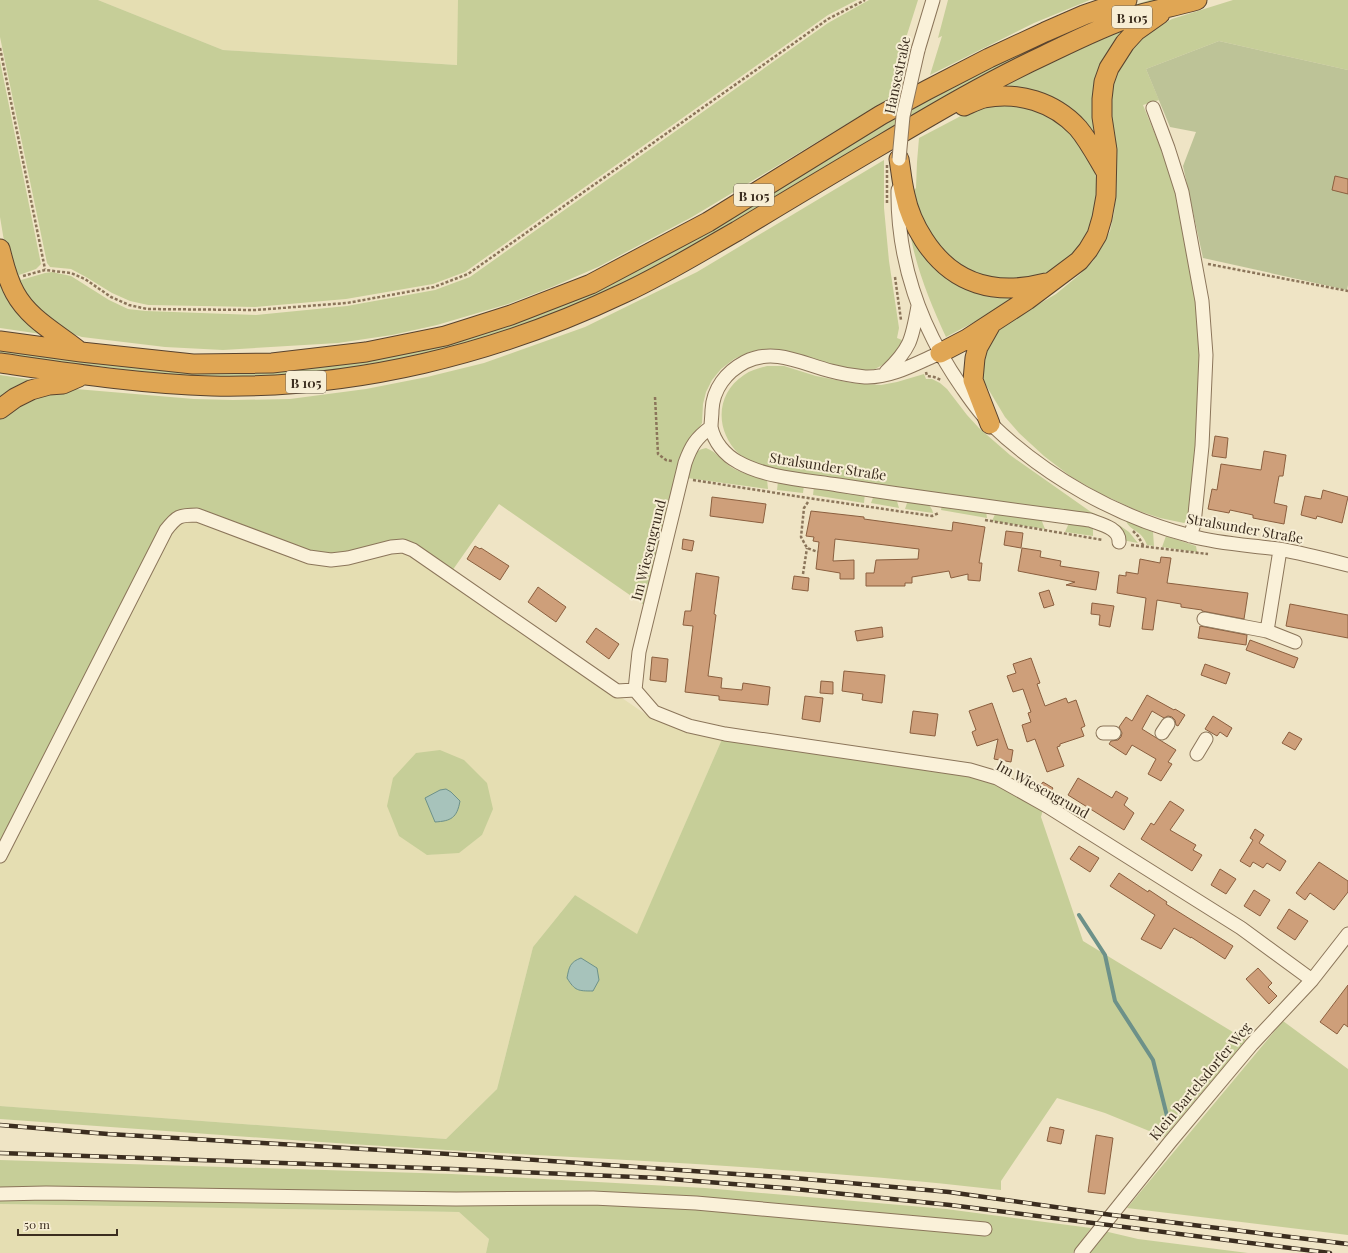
<svg xmlns="http://www.w3.org/2000/svg" width="1348" height="1253" font-family="'Playfair Display',serif">
<rect width="100%" height="100%" fill="#efe4c5"/>
<path fill="#e5deb2" fill-rule="evenodd" d="M98 0H458V65L223 50Z
M198 518 327 567 394 549 412 554 654 720 723 737 637 935 575 895 533 947 497 1089 446 1139 0 1106V863L169 532 175 524ZM482 835 459 852 427 855Z
M0 1204 459 1212 489 1239 486 1253H0Z"/>
<path fill="#c6ce98" d="M0 0H98L223 50 457 65 458 0H857L828 15 465 272 433 284 346 299 255 307 148 305 130 301 112 293 86 277 71 269 50 267 47 263 0 37Z
M869 0H918L899 60 896 62 890 98 692 217 598 267 552 287 508 304 437 325 392 335 338 343 223 350 165 347 82 337 66 332 25 299 4 241 0 217V61L41 264 36 269 19 275 21 280 45 273 52 272 71 276 109 300 128 309 146 311 256 315 347 306 435 290 470 277 828 23Z
M948 0H1090L1034 23 930 75 942 36 938 38Z
M1150 0H1174L799 186 652 270 589 300 520 327 422 356 356 368 283 375 226 377 176 375 129 370 0 354V348L174 369 479 335 884 124 984 68 1112 12Z
M1233 0H1348V70L1219 41 1146 69 1159 100 1143 105 1159 144 1176 192 1192 262 1202 347 1191 518 1184 523 1160 518 1136 510 1099 493 1070 476 1044 456 1019 433 1005 417 984 382 980 367 982 356 998 329 1010 321 1056 294 1079 275 1093 261 1102 246 1110 231 1114 213 1116 196 1115 172 1107 105 1116 65 1142 36 1172 19Z
M1131 29 1122 38 1100 146 1090 131 999 90 1011 78 1114 33Z
M1020 102 1073 130 1095 170 1097 187V195L1093 218 1086 238 1075 253 1055 269 1043 276 1027 281 979 278 937 250 915 205 914 190 916 188 917 162 919 138 976 108Z
M884 160V208L889 261 899 328 897 338 902 340 896 352 888 362 875 369 859 371 830 366 795 354 776 349H763L750 352 734 359 721 369 712 380 706 392 703 404 702 423 682 456 647 607 499 504 452 571 412 544 328 557 179 510 0 847V416L15 403 64 388 194 399 233 400 290 399 366 389 427 377 484 363 585 327 697 272Z
M909 228 927 256 1022 297 946 337C929 300 916 268 909 228Z
M0 272 41 334 0 328Z
M767 366H784L816 376 852 383 881 385 897 382 924 374 926 379H932L940 383 947 389 967 415 979 428 1010 455 1091 512 1119 525 1129 532 1138 543 1122 540 1118 529 775 471C762 467 749 463 739 454 715 431 715 394 744 375 751 370 759 368 767 366Z
M0 375 34 380 0 402Z
M706 448C717 452 722 461 731 467 742 474 755 476 767 479L768 489 687 478C691 464 690 451 706 448Z
M778 481 804 485 803 493 777 490Z
M814 486 865 493 864 503 813 495Z
M874 495 896 498 899 508 871 503Z
M908 500C918 501 931 501 933 513L905 509Z
M942 505 986 511 987 518 941 510Z
M996 512 1041 519 1045 529 992 521Z
M1126 521 1153 532 1154 546 1147 545C1141 529 1131 532 1126 521Z
M1069 523 1093 527V536L1065 532Z
M1166 536 1196 546 1197 552 1162 547Z
M723 737 968 773 995 783 1043 809 1041 817 1083 941 1246 1040 1164 1137 1105 1113 1057 1098 1001 1181V1190C822 1169 642 1161 463 1151 308 1142 154 1130 0 1119V1106L446 1139 497 1089 533 947 575 895 637 934Z
M440 750 464 760 487 783 493 809 482 835 459 853 427 855 399 836 387 806 393 778 416 753Z
M1283 1021 1348 1069V1235L1127 1208Z
M0 1160 452 1174 705 1188 946 1209 1091 1228 1073 1253H486L489 1239 459 1212 0 1204Z
M1104 1231 1138 1239 1248 1253H1087Z"/>
<path fill="#bdc397" d="M1219 41 1348 70V285L1347 290 1203 258 1183 166 1196 132 1170 127 1146 69Z"/>
<path fill="#a7c3bb" stroke="#6d9189" d="M446 789 451 792 460 801C457 818 451 821 435 822L425 798 440 790Z
M581 958 597 968 599 980 593 991C578 991 575 991 567 978 569 967 570 962 581 958Z"/>
<g fill="none" stroke-linecap="round" stroke-linejoin="round">
<path stroke="#6d9189" stroke-width="4" d="M1079 915 1105 955 1115 1001 1153 1060 1169 1124"/>
</g>
<path fill="#ce9f7a" stroke="#8b5f3f" d="M1335 176 1348 179V194L1332 190Z
M1215 436 1228 438 1226 458 1212 456Z
M1264 451 1286 455 1283 476H1279L1274 503 1287 506 1284 524 1253 518V515L1230 510 1229 513 1208 509 1212 489 1217 490 1221 464 1261 470Z
M1323 490 1348 497 1342 523 1317 516 1316 519 1301 515 1305 496 1321 499Z
M712 497 766 504 763 523 710 516Z
M811 511 864 517V519L952 531 953 522 985 527 979 563H982L980 581 968 580V574L951 578 949 571 912 577V583H905V586H866V573H874L876 560 918 559 919 549 835 539 833 561 854 560V579H840V573L816 569 819 542 813 541 814 537 806 536Z
M1006 531 1023 533 1021 548 1004 545Z
M683 539 694 541 692 551 682 549Z
M475 546 480 549 481 548 509 566 500 580 467 559Z
M1022 548 1041 551 1040 557 1061 561 1060 566 1099 572 1096 590 1066 585 1075 582 1018 571Z
M1161 557 1171 558 1167 583 1248 593 1244 619 1202 611V610L1181 607V604L1157 600 1153 630 1142 629 1146 598 1117 593 1119 575 1126 576V572L1138 574 1140 559 1160 563Z
M696 573 719 577 714 614 716 615 708 676 722 678 721 688 742 690 743 683 770 687 768 705 719 700V696L685 692 693 626 683 625 685 611H691Z
M794 576 809 578 808 591 792 589Z
M538 587 566 607 556 622 528 602Z
M1049 590 1054 605 1044 608 1039 593Z
M1092 603 1114 606 1110 627 1099 625 1100 615 1091 614Z
M1290 604 1348 615V638L1286 626Z
M1200 626 1247 635 1246 645 1198 638Z
M882 627 883 637 857 641 855 631Z
M596 628 619 644 609 659 586 642Z
M1250 640 1298 658 1294 668 1246 650Z
M652 657 668 659 666 682 650 680Z
M1031 658 1040 683 1037 684 1045 706 1066 698 1068 703 1076 700 1085 726 1081 728 1084 736 1060 744V746L1057 747 1064 766 1047 772 1035 739 1027 742 1022 725 1031 722 1028 713 1031 712 1023 689 1013 692 1007 676 1016 673 1013 664Z
M1205 664 1230 673 1226 684 1201 675Z
M844 671 885 675 882 703 862 700 863 694 842 691Z
M821 681 833 682V694L820 693Z
M1147 695 1174 710 1175 709 1185 715 1178 726 1176 725 1175 720 1172 717 1168 716 1164 718 1152 711 1142 729 1176 750 1168 762 1172 764 1161 781 1148 774 1156 759 1132 745 1126 755 1109 744 1111 741 1118 740 1121 737 1122 733 1119 727 1126 717 1132 721Z
M805 696 823 698 820 722 802 719Z
M992 703 1008 749 1013 750 1011 762 994 759 998 739 977 746 972 732 976 730 969 711Z
M913 711 938 714 935 736 910 733Z
M1213 716 1232 728 1227 737 1220 732 1217 736 1205 729Z
M1289 732 1302 739 1295 750 1282 743Z
M1078 778 1112 798 1116 791 1128 798 1124 805 1134 813 1124 830 1068 795Z
M1043 782 1053 788 1047 797 1037 790Z
M1170 801 1184 810 1170 830 1196 845 1193 850 1202 855 1192 871 1141 839 1151 823 1154 825Z
M1255 829 1264 835 1259 843 1286 861 1280 871 1267 863 1263 868 1253 862 1250 867 1240 861 1253 840 1250 838Z
M1079 846 1099 858 1090 872 1070 859Z
M1319 862 1348 881V892L1334 910 1310 893 1305 900 1296 893Z
M1220 869 1236 879 1226 894 1211 885Z
M1119 873 1148 892 1149 890 1167 902 1166 904 1233 946 1225 959 1191 937V938L1174 928 1161 949 1141 939 1155 915 1110 886Z
M1254 890 1270 900 1260 916 1244 906Z
M1289 909 1308 921 1295 940 1277 928Z
M1258 968 1272 983 1268 987 1277 996 1269 1004 1246 979Z
M1348 985V1027L1344 1024 1337 1034 1320 1022Z
M1050 1127 1064 1130 1061 1144 1047 1141Z
M1096 1135 1113 1138 1105 1194 1088 1192Z"/>
<g fill="none" stroke-linecap="round" stroke-linejoin="round">
<g stroke="#8b755a" stroke-width="15">
<path id="minor" d="M918 50 933 0
M1153 108 1168 148 1182 192 1202 301 1206 355 1202 446 1194 524 1190 536
M898 190C897 261 921 328 961 386 970 399 979 413 991 424 1046 477 1117 517 1191 536 1220 544 1249 545 1278 549 1302 553 1325 559 1348 565
M940 353C917 363 891 378 865 377 854 376 842 374 831 371 803 364 774 347 745 362 726 372 713 389 712 410 712 416 711 422 711 427 714 442 725 455 738 462 766 478 806 480 838 485 921 498 1006 509 1090 520 1100 524 1120 528 1119 542
M886 372C911 348 912 339 918 306
M1204 619 1267 631 1295 642
M1267 631 1280 550
M635 690 639 652 685 463C691 446 696 438 711 427
M1103 733H1114
M1162 733 1168 724
M1197 754 1206 739
M0 856 166 530C177 516 179 515 197 515L309 557 331 560 348 558 391 547 403 546 413 550 617 691 635 690 654 712 689 726 725 734 970 770 997 778 1047 806 1241 928 1312 980
M0 1194 46 1193 456 1199 593 1198 696 1203 985 1229
M1081 1253 1170 1142 1252 1044 1312 980 1348 934"/>
</g>
<g stroke="#59432e" stroke-width="21">
<path id="highway" d="M964 106C971 103 977 100 984 98 1018 91 1054 102 1078 128 1089 141 1097 157 1106 172
M899 159C901 171 902 183 905 195 908 210 915 226 924 240 953 285 996 296 1046 283
M0 249C4 264 7 279 15 293 29 319 57 333 79 351
M0 341 81 352 193 364 272 363 366 352 445 336 511 315 591 284 708 222 881 115 927 90 989 58 1045 32 1084 15 1127 0
M940 353 967 339 1027 300 1079 261 1088 250 1097 235 1102 218 1106 196 1107 150 1102 117V99L1104 82 1109 68 1125 43 1136 31 1160 14
M0 363C70 373 141 384 212 386 354 389 496 354 624 293 663 275 700 252 737 231 785 202 833 173 881 145 935 113 989 81 1045 55 1074 41 1104 26 1134 16 1155 10 1176 6 1197 0
M0 409 15 398 31 390 49 385 63 384 79 377
M990 424 973 380 975 358 978 347 991 324"/>
</g>
<path stroke="#8b755a" stroke-width="2.5" stroke-dasharray="3 2" stroke-linecap="butt" d="M0 48 45 269
M1208 264 1348 291
M23 276 45 270 71 273 85 279 111 297 129 305 147 309 255 310 347 303 434 287 468 274 828 19 865 0
M895 277 901 320
M926 372 927 376 934 377 941 380
M655 397 658 454 666 460 672 461
M693 480 808 498 932 516 939 513
M808 502 804 508 801 537 807 548 818 552
M985 520 1103 540
M1133 531 1138 536 1144 547
M1131 545 1208 554
M803 574 807 548"/>
<use href="#minor" stroke="#faf1d9" stroke-width="13"/>
<use href="#highway" stroke="#e0a654" stroke-width="19"/>
<g stroke="#3b2d1f" stroke-width="4.5">
<path id="rail" d="M0 1125 108 1134 449 1154 794 1178 949 1192 1112 1215 1348 1244
M0 1153 452 1169 658 1178 795 1189 950 1205 1330 1253"/>
</g>
<use href="#rail" stroke="#f7eed5" stroke-width="3" stroke-dasharray="9" stroke-linecap="butt"/>
<g stroke="#8b755a" stroke-width="15" stroke-linecap="butt">
<path id="minor-bridge" d="M899 159 903 116 918 50"/>
</g>
<path stroke="#8b755a" stroke-width="2.5" stroke-dasharray="3 2" stroke-linecap="butt" d="M887 165V205"/>
<use href="#minor-bridge" stroke="#faf1d9" stroke-width="13"/>
</g>
<g text-anchor="middle" dominant-baseline="central" stroke-width="4" stroke-linejoin="round" paint-order="stroke">
<g fill="#f7eed5" stroke="#736756" stroke-width="1">
<rect x="1112" y="6" width="40" height="22" rx="3"/>
<rect x="734" y="184" width="40" height="22" rx="3"/>
<rect x="286" y="371" width="40" height="22" rx="3"/>
</g>
<g font-size="13" font-weight="bold" fill="#3b2d1f">
<text x="1132" y="17">B 105</text>
<text x="754" y="195">B 105</text>
<text x="306" y="382">B 105</text>
</g>
<g font-size="14" fill="#3b2d1f" stroke="#f7eed5">
<text transform="translate(897 75) rotate(-78)">Hansestraße</text>
<text transform="translate(828 466) rotate(9)">Stralsunder Straße</text>
<text transform="translate(1245 528) rotate(10)">Stralsunder Straße</text>
<text transform="translate(648 550) rotate(-76)">Im Wiesengrund</text>
<text transform="translate(1043 789) rotate(29)">Im Wiesengrund</text>
<text transform="translate(1200 1081) rotate(-50)">Klein Bartelsdorfer Weg</text>
</g>
</g>
<path d="M18 1229v6h99v-6" fill="none" stroke="#3b2d1f" stroke-width="2"/>
<text x="24" y="1229" font-size="12" fill="#3b2d1f" stroke="#f7eed5" stroke-width="3" paint-order="stroke">50 m</text>
</svg>
